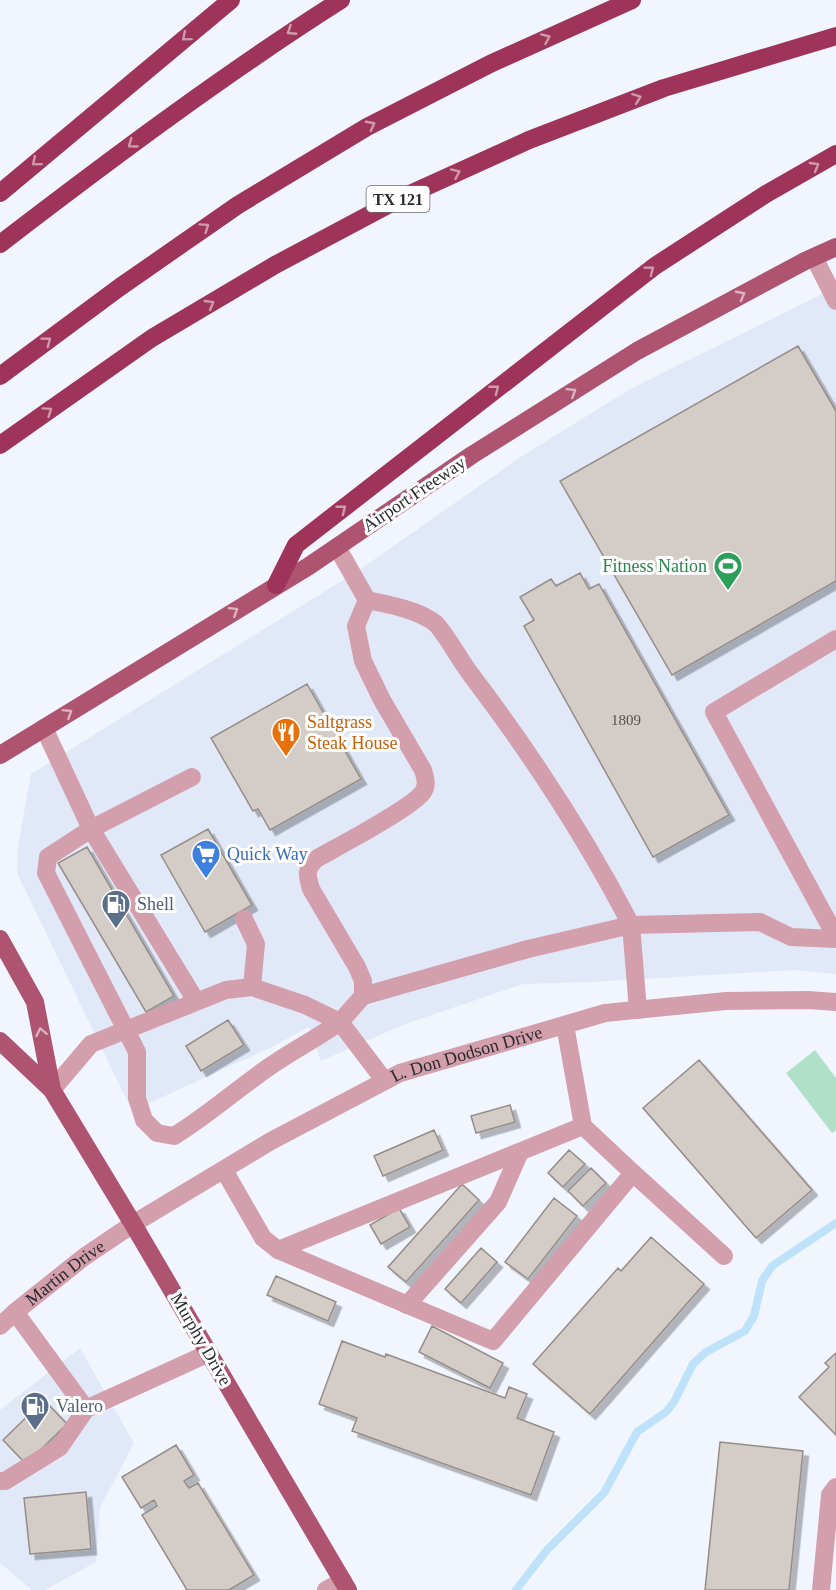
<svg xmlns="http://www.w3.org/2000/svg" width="836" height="1590" font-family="'Times New Roman',serif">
<defs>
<filter id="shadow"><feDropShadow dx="5.5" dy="5.5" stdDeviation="0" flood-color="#0004"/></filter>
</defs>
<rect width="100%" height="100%" fill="#f1f6fe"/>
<path fill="#e1e9f8" d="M836 287V974L794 970 592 982 523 984 405 1024 321 1061 309 1027 272 1047 132 1111 17 873 18 846 31 774 359 570 522 456 632 388Z
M80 1348 134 1443 100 1508 96 1562 45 1590H32L0 1563V1410Z"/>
<path fill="#b0e0c8" d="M815 1050 836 1078V1130L832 1133 786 1073Z"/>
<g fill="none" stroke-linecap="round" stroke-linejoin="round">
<path stroke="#bde2fa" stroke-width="8" d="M516 1590 547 1550 604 1493 637 1432 666 1412 674 1402 693 1364 706 1352 745 1331 754 1316 762 1281 772 1266 836 1223"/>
</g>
<path fill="#d4ccc6" stroke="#958d87" stroke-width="1.5" filter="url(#shadow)" d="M798 346 836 411V581L672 675 560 481Z
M580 573 589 589 599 584 729 815 653 857 524 626 534 620 520 597 551 579 556 586Z
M307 684 361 779 270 830 258 809 253 811 211 738Z
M208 829 252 905 205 932 161 855Z
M87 847 174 996 146 1012 58 863Z
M228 1020 244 1045 201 1071 186 1046Z
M699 1060 812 1190 756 1238 643 1108Z
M510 1105 515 1122 476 1133 471 1116Z
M434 1130 443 1150 383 1176 374 1156Z
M569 1150 585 1164 563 1187 548 1173Z
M591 1168 606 1183 583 1206 568 1191Z
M462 1184 479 1200 406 1282 388 1267Z
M554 1198 577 1216 528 1279 505 1262Z
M399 1208 410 1227 381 1244 370 1225Z
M651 1237 704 1284 590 1414 533 1364 618 1268 621 1271Z
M481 1248 497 1262 461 1303 445 1289Z
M276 1276 336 1302 328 1321 267 1295Z
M432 1326 503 1363 490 1388 419 1352Z
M342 1341 385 1357 386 1354 505 1398 509 1387 527 1394 517 1418 554 1432 531 1495 352 1431 357 1418 319 1404Z
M836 1353V1435L799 1397 829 1367 825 1363Z
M44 1400 67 1424 26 1464 3 1440Z
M720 1442 803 1451 789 1590H705Z
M176 1445 194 1475 184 1481 189 1488 198 1483 254 1575 229 1590H187L142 1515 157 1506 154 1500 141 1508 122 1477Z
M86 1492 91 1549 30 1554 24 1498Z"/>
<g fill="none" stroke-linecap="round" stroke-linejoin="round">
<g stroke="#d49fac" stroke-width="18">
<path d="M814 257 836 301"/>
<path d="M337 547 367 600C387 604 419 610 435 623 444 631 460 660 469 672 529 751 585 836 631 925L760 922 791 937 836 939"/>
<path d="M836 639 714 712 836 937"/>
<path d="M44 728 91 829 48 857 46 873 126 1030 137 1052V1098L144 1120 157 1133 174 1136C207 1116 237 1089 269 1067 292 1051 317 1038 340 1022L305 1005 252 987 226 990 91 1044 52 1090"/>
<path d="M192 777 91 829 196 1001"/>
<path d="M244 919 256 944 252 987"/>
<path d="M363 996V981L357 967 311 889C307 875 305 870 316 859 337 847 412 808 423 792 428 784 425 777 423 770L382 700 363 661 356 626 367 600"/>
<path d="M384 1080 340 1022 363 996 528 949 631 925 638 1010"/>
<path d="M224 1170 263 1238 278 1250 583 1126 565 1025"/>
<path d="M633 1173 724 1256"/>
<path d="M278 1250 493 1341 633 1173 583 1126"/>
<path d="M407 1305 498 1202 520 1152"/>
<path d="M15 1312 86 1409"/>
<path id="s1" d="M0 1326 15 1312 84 1257 133 1224 271 1141 400 1073 605 1013 726 1001 808 1000 836 1002"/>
<path d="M0 1481H5L60 1447 86 1409 209 1353"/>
<path d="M326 1590 343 1581"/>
<path d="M821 1590 830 1495 836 1487"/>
</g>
<path stroke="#ae5370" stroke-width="18" d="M0 755 309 566 472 455 637 351 805 261 836 247
M0 939 35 1002 52 1090
M0 1041 52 1090 133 1224 348 1590"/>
<path stroke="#9e345a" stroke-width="18" d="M0 193 231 0
M0 244C111 159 223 75 341 0
M0 376 120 287 238 205 367 127 490 64 632 0
M0 445 152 338 275 265 399 199 529 140 664 88 836 36
M276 585 296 545 655 266 766 194 836 154"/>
</g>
<defs><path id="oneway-chevron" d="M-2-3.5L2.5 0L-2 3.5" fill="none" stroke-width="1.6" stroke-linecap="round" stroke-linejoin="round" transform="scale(1.5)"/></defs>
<g stroke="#ce9aac">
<use href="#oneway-chevron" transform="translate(291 31) rotate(147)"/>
<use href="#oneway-chevron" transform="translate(186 37) rotate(140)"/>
<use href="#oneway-chevron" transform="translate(546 38) rotate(-24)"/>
<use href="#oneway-chevron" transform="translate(637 98) rotate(-21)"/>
<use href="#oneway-chevron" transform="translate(371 125) rotate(-28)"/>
<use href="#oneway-chevron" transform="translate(132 144) rotate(144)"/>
<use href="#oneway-chevron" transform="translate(36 162) rotate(140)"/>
<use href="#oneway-chevron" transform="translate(815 166) rotate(-30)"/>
<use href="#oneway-chevron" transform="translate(456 173) rotate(-24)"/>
<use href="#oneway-chevron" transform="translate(205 227) rotate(-35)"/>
<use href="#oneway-chevron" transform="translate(650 270) rotate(-37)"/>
<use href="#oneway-chevron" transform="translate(210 304) rotate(-30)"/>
<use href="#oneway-chevron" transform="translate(47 341) rotate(-37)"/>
<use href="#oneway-chevron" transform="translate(495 389) rotate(-38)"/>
<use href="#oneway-chevron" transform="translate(48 411) rotate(-35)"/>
<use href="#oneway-chevron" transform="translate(342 509) rotate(-38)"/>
</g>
<g stroke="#dbb2bf">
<use href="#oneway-chevron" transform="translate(741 295) rotate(-28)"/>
<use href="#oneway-chevron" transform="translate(572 392) rotate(-32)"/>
<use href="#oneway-chevron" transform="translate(234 611) rotate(-32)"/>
<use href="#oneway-chevron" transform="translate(68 713) rotate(-32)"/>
<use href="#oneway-chevron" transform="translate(41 1032) rotate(-101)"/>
</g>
<defs>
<g id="stadium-pin" transform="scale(1.5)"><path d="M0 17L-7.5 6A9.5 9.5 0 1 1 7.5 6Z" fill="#2e9e5b" stroke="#fff"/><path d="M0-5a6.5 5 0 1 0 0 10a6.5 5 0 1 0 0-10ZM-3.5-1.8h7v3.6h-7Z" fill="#fff"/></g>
<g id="restaurant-pin" transform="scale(1.5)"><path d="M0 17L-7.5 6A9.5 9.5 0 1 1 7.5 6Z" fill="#e8710a" stroke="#fff"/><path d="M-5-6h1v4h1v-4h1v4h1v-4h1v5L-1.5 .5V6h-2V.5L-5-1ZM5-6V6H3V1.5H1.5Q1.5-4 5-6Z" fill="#fff"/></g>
<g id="supermarket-pin" transform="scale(1.5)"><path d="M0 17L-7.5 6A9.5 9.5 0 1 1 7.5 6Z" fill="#3f7fe0" stroke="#fff"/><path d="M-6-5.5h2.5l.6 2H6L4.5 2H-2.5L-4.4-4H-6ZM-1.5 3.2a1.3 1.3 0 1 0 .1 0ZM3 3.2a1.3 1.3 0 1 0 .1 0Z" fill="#fff"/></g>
<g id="fuel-pin" transform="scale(1.5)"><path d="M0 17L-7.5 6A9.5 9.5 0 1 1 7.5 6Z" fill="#5c6f8a" stroke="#fff"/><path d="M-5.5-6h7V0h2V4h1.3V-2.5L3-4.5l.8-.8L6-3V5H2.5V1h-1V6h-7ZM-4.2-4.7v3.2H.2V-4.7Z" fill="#fff"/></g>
</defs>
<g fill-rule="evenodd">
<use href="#stadium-pin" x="728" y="566"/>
<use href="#restaurant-pin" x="286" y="732"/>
<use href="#supermarket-pin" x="206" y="854"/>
<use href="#fuel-pin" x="116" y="904"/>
<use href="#fuel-pin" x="35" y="1406"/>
</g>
<g text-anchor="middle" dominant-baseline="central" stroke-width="6" stroke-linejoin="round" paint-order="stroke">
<g font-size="15" fill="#535253">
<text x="626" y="720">1809</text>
</g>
<rect fill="#fff" stroke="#686a6c" stroke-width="1.5" x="366.5" y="186" width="63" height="26" rx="4.5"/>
<g font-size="16" font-weight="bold" fill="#282a2d">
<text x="398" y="199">TX 121</text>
</g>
<g font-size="18" fill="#282a2d" stroke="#fff">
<text transform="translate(414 494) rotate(-34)">Airport Freeway</text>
<text stroke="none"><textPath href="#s1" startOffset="544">L. Don Dodson Drive</textPath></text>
<text stroke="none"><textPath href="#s1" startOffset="84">Martin Drive</textPath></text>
<text transform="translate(201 1339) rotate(60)">Murphy Drive</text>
</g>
<g font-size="18" fill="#27864d" stroke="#fff" text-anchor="end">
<text x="707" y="566">Fitness Nation</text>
</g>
<g font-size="18" fill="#c56008" stroke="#fff" text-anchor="start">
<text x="307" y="722">Saltgrass<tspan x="307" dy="21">Steak House</tspan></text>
</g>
<g font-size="18" fill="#366cbe" stroke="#fff" text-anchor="start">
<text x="227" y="854">Quick Way</text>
</g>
<g font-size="18" fill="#4e5e75" stroke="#fff" text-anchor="start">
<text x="137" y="904">Shell</text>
<text x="56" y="1406">Valero</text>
</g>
</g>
</svg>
